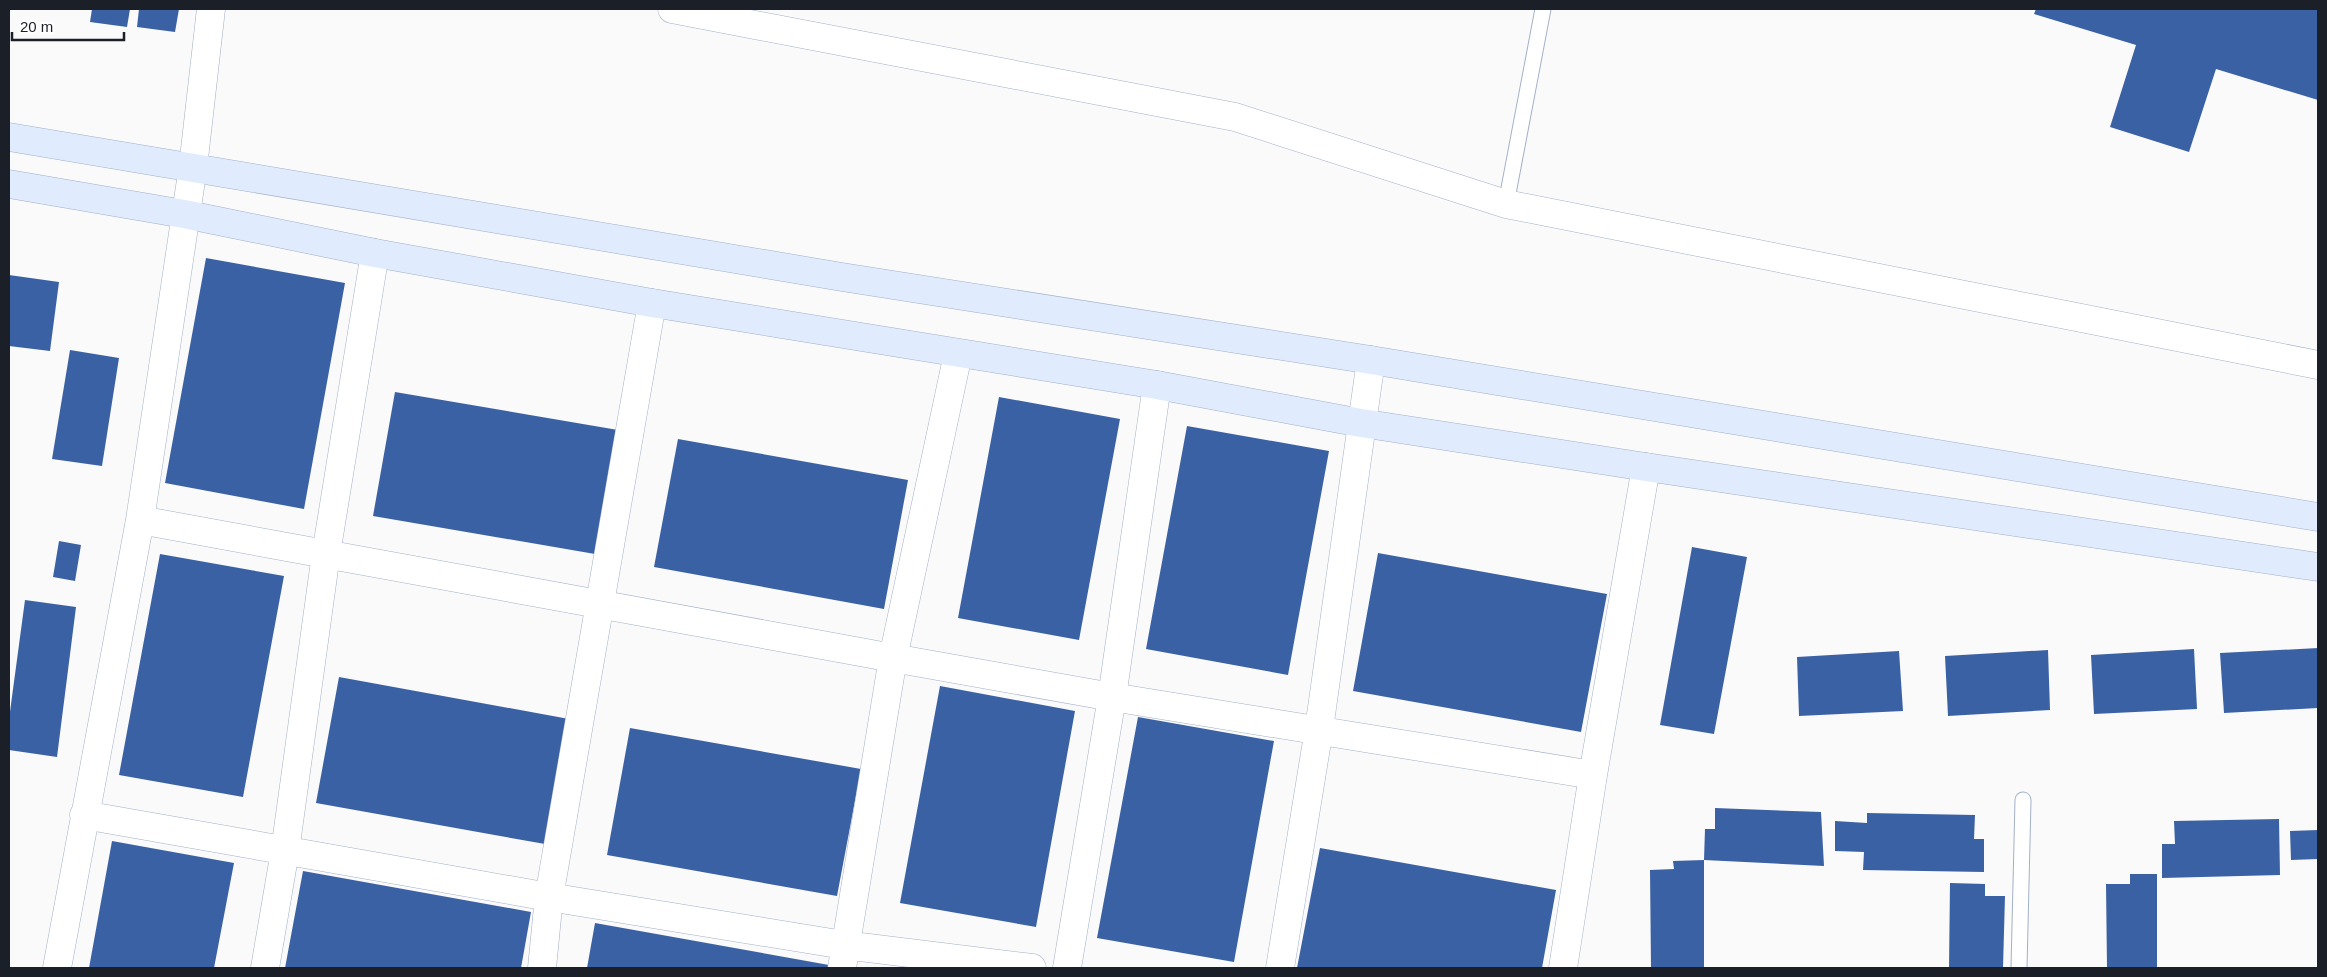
<svg xmlns="http://www.w3.org/2000/svg" width="2327" height="977" font-family="Helvetica,sans-serif">
<rect width="100%" height="100%" fill="#fafafa"/>
<path fill="#3b61a5" d="M92 9H130L127 27 90 22Z
M139 9H179L175 32 137 27Z
M2036 9H2318V100L2216 69 2189 152 2110 127 2136 45 2034 14Z
M206 258 345 283 304 509 165 483Z
M9 275 59 282 50 351 9 346Z
M70 350 119 358 102 466 52 459Z
M395 392 618 430 595 554 373 516Z
M999 397 1120 419 1079 640 958 618Z
M1187 426 1329 451 1288 675 1146 649Z
M678 439 908 480 884 609 654 567Z
M59 541 81 545 75 581 53 577Z
M1692 547 1747 557 1714 734 1660 725Z
M1378 553 1607 594 1581 732 1353 691Z
M160 554 284 576 243 797 119 775Z
M25 600 76 607 57 757 9 750V719Z
M2318 648V708L2224 713 2220 653Z
M2194 649 2197 709 2094 714 2091 655Z
M2048 650 2050 710 1948 716 1945 656Z
M1899 651 1903 711 1799 716 1797 657Z
M339 677 569 719 545 844 316 803Z
M940 686 1075 711 1036 927 900 903Z
M1138 717 1274 741 1234 962 1097 938Z
M630 728 861 769 837 896 607 855Z
M1715 808 1821 812 1824 866 1704 860 1705 829H1715Z
M1867 813 1975 815 1974 839H1984V872L1863 870 1864 852 1835 851V821L1867 823Z
M2279 819 2280 875 2162 878V844H2175L2174 821Z
M2318 830V859L2291 860 2290 831Z
M112 841 234 863 214 968H89Z
M1320 848 1556 890 1542 968H1297Z
M1704 860V968H1651L1650 870 1674 869 1673 861Z
M303 871 531 912 521 968H285Z
M2130 874H2157V968H2107L2106 884H2130Z
M1950 883 1985 884V896H2005L2003 968H1949Z
M595 923 829 965 828 968H587Z"/>
<g fill="none" stroke-linecap="round" stroke-linejoin="round">
<g stroke="#a2b0c8" stroke-width="17">
<path id="lane" d="M1506 204 1543 9
M2019 968 2023 800"/>
</g>
<g stroke="#a2b0c8" stroke-width="29">
<path id="street" d="M672 9 1235 117 1506 204 2318 365
M140 520 893 658 1112 697 1593 775
M84 815 549 897 844 945 1032 968
M57 968 140 520 193 167 211 9
M265 968 285 851 326 554 375 253
M542 968 549 897 652 303
M842 968 893 658 958 354
M1067 968 1112 697 1157 385
M1280 968 1319 729 1371 360
M1563 968 1593 775 1646 467"/>
</g>
<g stroke="#a2b0c8" stroke-width="29">
<path id="secondary" d="M9 137 842 277 1371 360 2318 517
M9 184 184 214 375 253 652 303 1157 385 1361 423 1646 467 2318 567"/>
</g>
<use href="#lane" stroke="#fff" stroke-width="15"/>
<use href="#street" stroke="#fff" stroke-width="28"/>
<use href="#secondary" stroke="#e0ebfe" stroke-width="28"/>
</g>
<rect width="2327" height="977" fill="none" stroke="#1a1f28" stroke-width="20"/>
<path d="M12 32v8h112v-8" fill="none" stroke="#1a1f28" stroke-width="2.5"/>
<text x="20" y="32" font-size="15" fill="#1a1f28" stroke="#ffffff" stroke-width="4" paint-order="stroke">20 m</text>
</svg>
